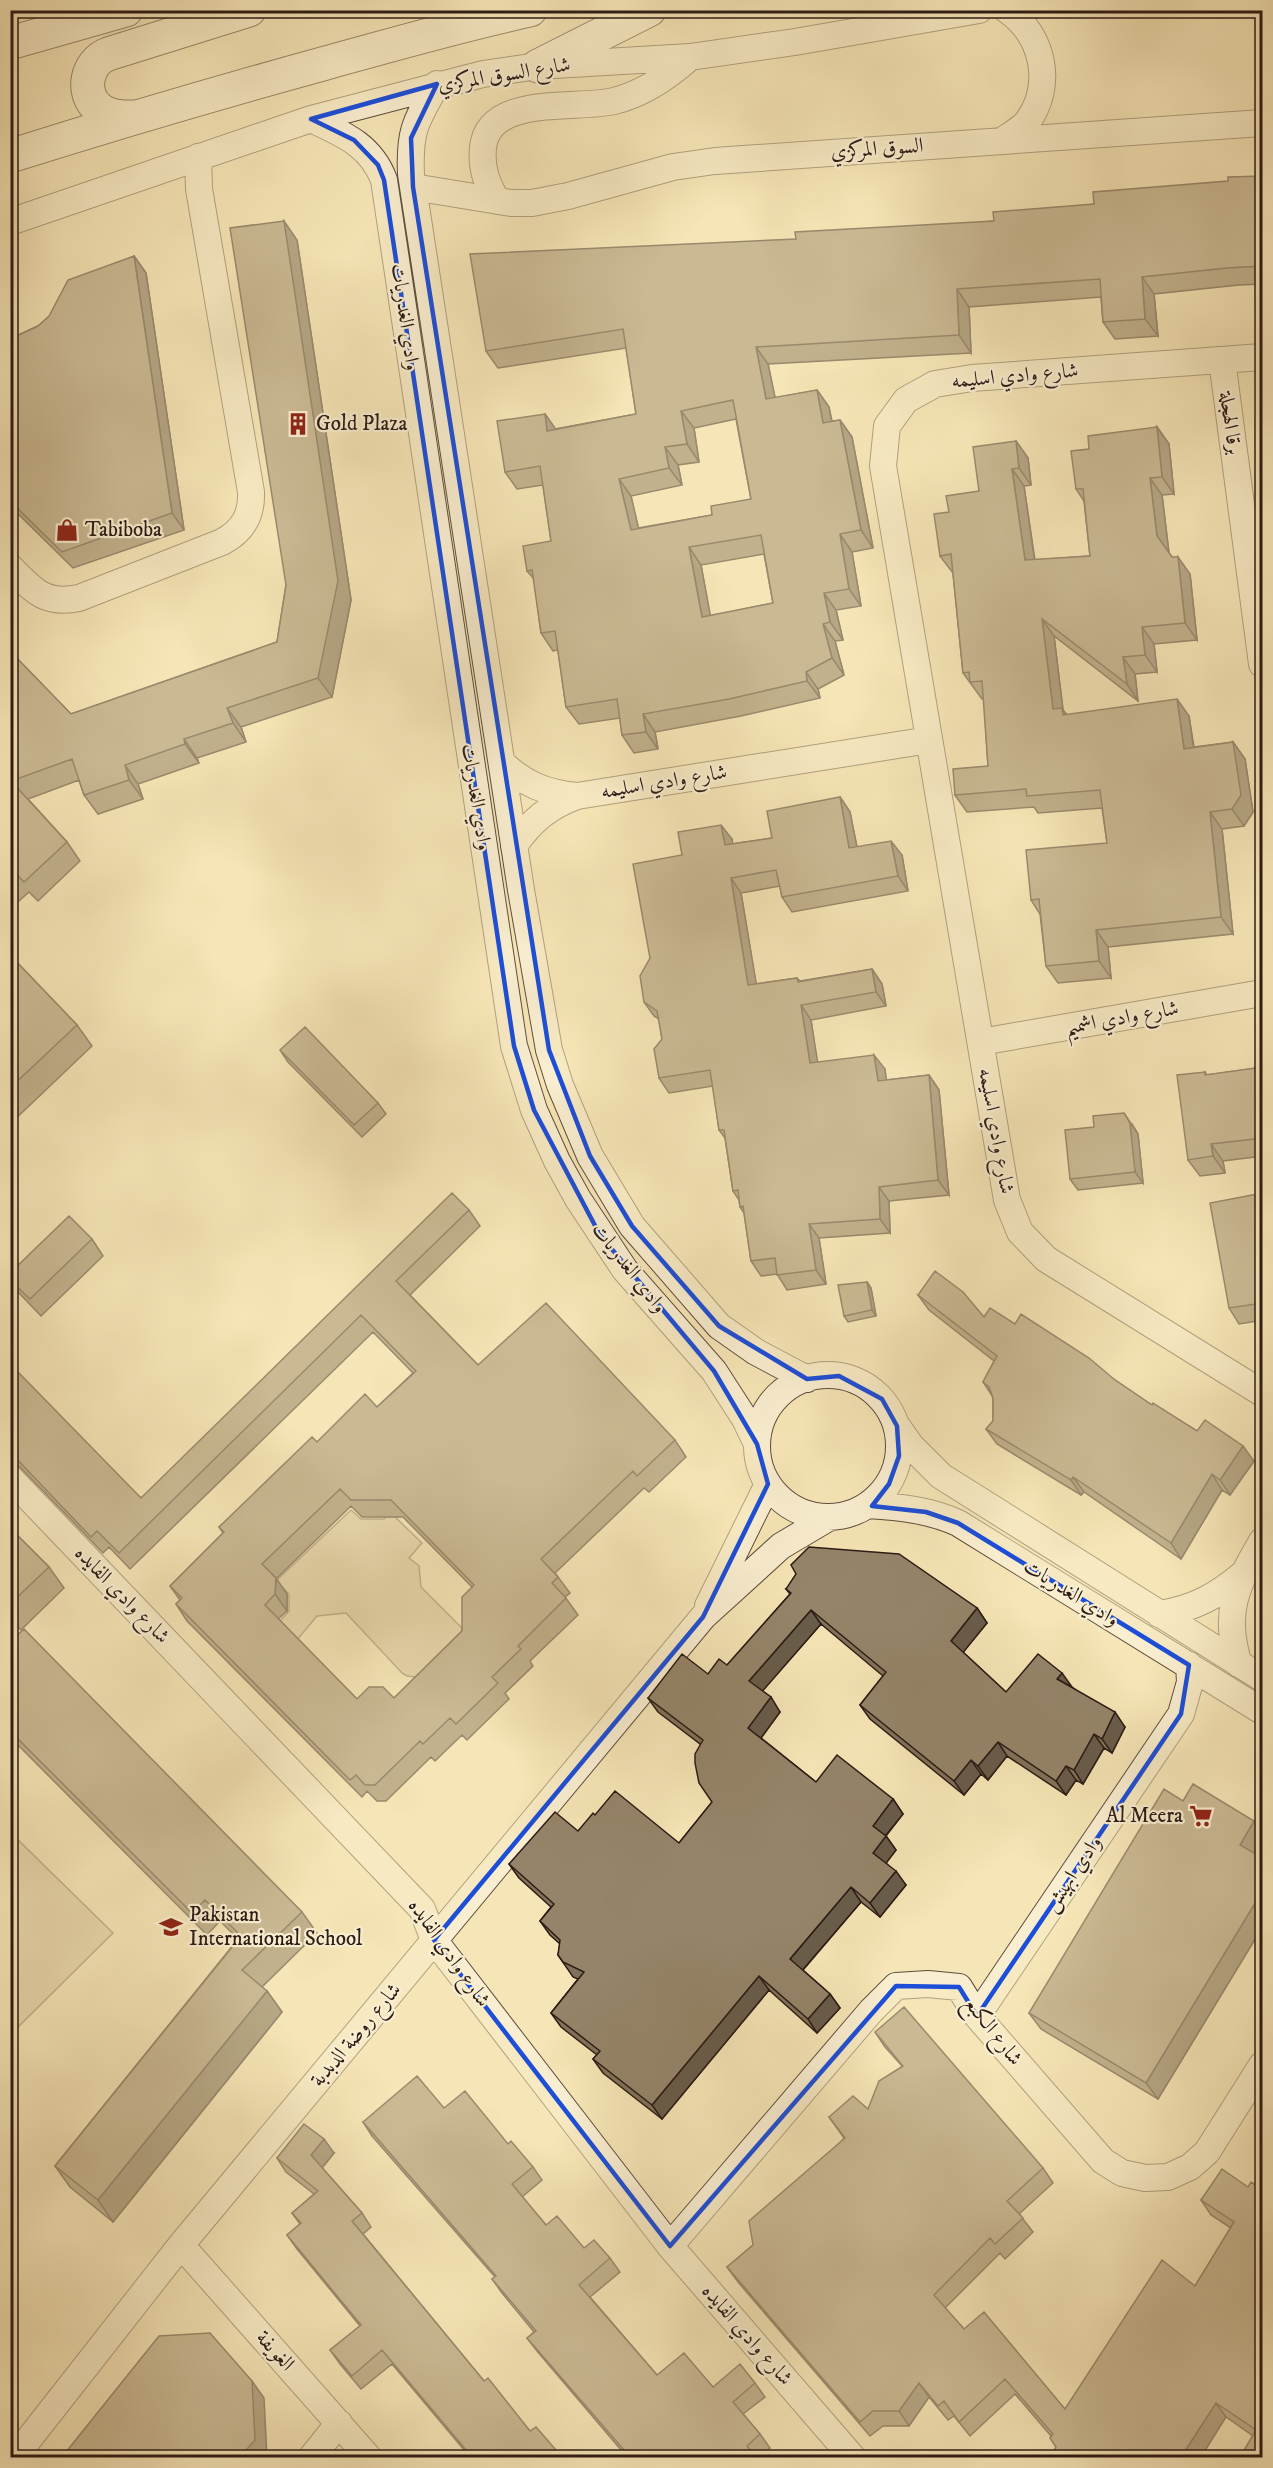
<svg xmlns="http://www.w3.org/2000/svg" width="1273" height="2468" font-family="'IM FELL DW Pica',Amiri,serif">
<rect width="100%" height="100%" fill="#f6e5b6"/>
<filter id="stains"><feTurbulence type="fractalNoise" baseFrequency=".00333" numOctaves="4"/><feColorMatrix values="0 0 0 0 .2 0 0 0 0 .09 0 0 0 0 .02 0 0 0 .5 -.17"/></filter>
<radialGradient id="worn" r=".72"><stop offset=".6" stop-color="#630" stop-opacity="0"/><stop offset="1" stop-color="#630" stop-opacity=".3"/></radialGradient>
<path fill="#d4c39b" stroke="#806f58" stroke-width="1.5" d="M351 1510 361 1519H384L391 1513 422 1543 409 1558 419 1566 421 1587 462 1628V1635L416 1677 407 1676 402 1673 346 1613 317 1616 297 1640 279 1622 289 1611V1594L276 1581Z
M10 1832 113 1933 11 2034H10Z"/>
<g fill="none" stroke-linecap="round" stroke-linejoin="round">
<g stroke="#5e4e3d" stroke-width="28">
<path id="street" d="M437 84C416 121 409 130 411 174L521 890 549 1050 560 1085 590 1156 632 1226 719 1326 756 1352 807 1379
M311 119C343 134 371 145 384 180L514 1046 534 1110 557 1161 578 1199 625 1270 714 1371 745 1419 757 1444
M1002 141C1010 135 1022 129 1028 121 1054 84 1043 35 1007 10
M413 187 511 203H532L568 196 673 167 715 161 1262 123
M497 201C487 184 481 169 483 148 488 94 577 110 614 101 642 94 669 76 690 57
M10 222 311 119 483 74 538 66 690 57 795 42 979 10
M1262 357 972 378 935 384 906 400 887 426 883 466 1007 1200 1020 1232 1046 1259 1262 1393
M1222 360 1262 664
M10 567C33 590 44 605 79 598L222 542C243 531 252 515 251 492L199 189 198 157
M502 763C524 784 546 793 577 796L929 740
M514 846C531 821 549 806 577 796
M981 1042 1262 993
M757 1446a71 71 0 1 1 142 0a71 71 0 1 1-142 0Z
M897 1426 911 1446 941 1476 1262 1678
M10 1478 422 1909 434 1940 670 2246 853 2458
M868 1505C900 1507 929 1510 958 1523L1262 1711
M708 1606 768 1484
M1159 1614C1193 1609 1217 1596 1243 1574
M1239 1664C1222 1613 1237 1584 1262 1541
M977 2016 1181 1714 1190 1682 1189 1665
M181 2245 369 2458
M670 2246 871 2011 896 1986 928 1984 959 1987 977 2016 1103 2161 1122 2173 1145 2178 1168 2177 1190 2167 1207 2152 1262 2065
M14 2458 181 2245 703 1617 781 1546 830 1517
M311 2458 339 2423"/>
</g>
<g stroke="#2c1b15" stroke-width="35">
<path id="secondary" d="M10 43 126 10
M538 66 649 10
M134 117C121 117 108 117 98 108 80 92 87 62 108 54L249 10
M10 156C115 123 220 92 326 63 394 44 461 25 530 10"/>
</g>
<use href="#street" stroke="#f9eed0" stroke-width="26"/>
<use href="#secondary" stroke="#f9eed0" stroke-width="33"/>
</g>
<path fill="#80725a" stroke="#2c1b15" stroke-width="1.5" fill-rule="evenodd" d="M1263 176V284L1239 285 1154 294 1158 336 1115 339 1103 322 1101 297 969 307 971 353 768 364 775 398 817 390 829 407 832 421 840 420 852 437 873 548 852 552 861 606 836 610 843 640 835 641 844 675 818 689 820 698 741 716 655 732 658 749 634 753 622 735 620 718 579 724 566 707 558 650 553 651 541 633 534 579 527 571 551 541 543 485 517 489 505 472 545 414 555 429 636 414 626 348 498 368 486 351 796 239 994 221ZM736 419 751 499 712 515 638 528 631 496 682 485 678 465 699 462 694 428ZM764 554 773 603 710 616 701 565Z
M297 240 351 600 332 697 241 727 246 742 197 758 199 763 138 784 143 799 98 814 84 795 79 780 28 799 67 842 80 861 38 901 29 892 10 909V651L71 714 277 642 286 585Z
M134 256 146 273 184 530 73 568 10 506V339L38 326Z
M1157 427 1169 444 1174 494 1162 495 1169 553 1172 557 1190 574 1197 640 1154 644 1157 672 1135 674 1138 701 1054 636 1063 710 1067 715 1189 716 1194 747 1233 742 1245 759 1253 812 1244 826 1222 829 1233 934 1108 947 1111 978 1058 983 1046 966 1040 914 1031 900 1107 843 1102 808 1038 813 1034 807 967 812 955 795 988 766 984 699H982L963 673 953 573 940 556 949 512 979 491 1016 441 1028 458 1031 485 1024 486 1035 560 1090 556 1084 501 1076 489 1089 449Z
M840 797 850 812 857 847 902 855 908 891 792 912 782 897 780 886 741 893 756 984 797 978 800 981 872 969 882 984 886 1006 811 1020 817 1062 885 1069 886 1080 929 1075 939 1090 949 1195 889 1201 890 1233 819 1238 826 1284 787 1290 777 1274 761 1276 751 1261 744 1213 740 1207 739 1200 733 1191 725 1138 719 1130 713 1086 669 1093 659 1078 662 1039 659 1019 654 1016 644 1002 650 958 682 855 732 839V844L772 838Z
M10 955 77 1025 92 1046 10 1124Z
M280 1050 378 1103 386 1114 362 1137 288 1062Z
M1263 1067V1156L1223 1161 1225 1173 1200 1176 1188 1160 1205 1072 1207 1075Z
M1132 1124 1138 1134 1143 1183 1078 1190 1070 1179Z
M1263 1193V1320L1239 1324 1229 1308Z
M469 1210 480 1226 410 1295 478 1365 675 1440 686 1457 649 1492 644 1488 555 1573 570 1593 565 1597 578 1615 530 1661 533 1666 505 1693 509 1699 467 1740 462 1735 435 1761 431 1757 386 1801H377L367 1791 362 1797 187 1621 176 1604 180 1600 170 1586 223 1533 219 1527 317 1442 377 1407 413 1373 373 1332 130 1569 109 1547 103 1553 21 1468 15 1464H10V1381L141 1498ZM351 1506 362 1517H403L472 1587 462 1631 394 1698 357 1699 278 1619 287 1611V1594L276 1579Z
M92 1239 103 1256 41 1316 19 1293 10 1281V1273Z
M867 1282 871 1288 876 1316 848 1322 844 1316Z
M918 1295 984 1317 1015 1324 1115 1380 1152 1405 1197 1431 1254 1461 1230 1495 1222 1490 1181 1559 1084 1492 1081 1495 997 1444 986 1429 993 1421V1398L991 1394 983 1382 994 1361 929 1310Z
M10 1528 49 1567 64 1588 21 1630 10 1619Z
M786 1589 977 1608 987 1623 963 1652 1006 1692 1072 1687 1125 1727 1112 1753 1104 1748 1083 1784 1076 1780 1066 1795 1007 1756 988 1780 981 1774 964 1795 870 1719 860 1705 883 1676 821 1624 762 1691 780 1712 761 1738 816 1782 893 1799 903 1814 886 1836 896 1850 886 1863 906 1885 880 1917 861 1902 803 1970 830 1994 840 2008 817 2033 769 1990 662 2119 603 2073 593 2059 597 2055 561 2027 551 2013 578 1979 573 1977 558 1955 560 1944 550 1935 540 1921 551 1907 519 1878 509 1864 578 1831 595 1815 679 1843 712 1802 700 1744 658 1712 648 1698 708 1674 727 1665 790 1594Z
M10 1642 302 1912 317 1933 262 1987 267 1991 282 2012 113 2222 70 2187 55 2166 238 1939 220 1921 207 1935 10 1737Z
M1254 1821 1263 1833V1843L1256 1854 1263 1858V1926L1158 2099 1041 2029 1029 2013Z
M875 2032 1043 2168 1053 2183 1019 2214 1033 2232 1005 2259 1000 2253 945 2308 964 2329 1065 2409 1195 2286 1231 2228 1211 2215 1201 2200 1248 2187 1263 2457 1253 2436 1226 2417 1056 2447 1051 2436 1015 2394 970 2436 954 2416 948 2420 929 2397 909 2426H883L870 2436 738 2282 727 2267 753 2245 844 2138 829 2117 868 2109 902 2066 885 2047Z
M444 2108 508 2144 533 2167 542 2180 522 2197 546 2225 584 2248 610 2258 620 2272 590 2297 657 2375 713 2387 755 2383 765 2397 743 2414 760 2434 770 2448 759 2457H627L537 2351 527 2338 534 2332 502 2293 492 2279 495 2277 372 2136 363 2122Z
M334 2153 322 2168 362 2213 371 2227 363 2234 484 2381 530 2431 562 2457H470L392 2364 361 2389 340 2364 330 2350 360 2326 297 2249 287 2235 300 2224 292 2213 314 2194 286 2172 277 2158Z"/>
<path fill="#685c4a" stroke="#2c1b15" stroke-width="1.5" d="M284 221 297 240 351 600 332 697 318 678Z
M134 256 146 273 184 530 172 513Z
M1142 277 1154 294 1158 336 1145 319Z
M957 289 969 307 971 353 959 335Z
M756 347 768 364 779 416 766 399Z
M817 390 829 407 835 440 823 423Z
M681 411 694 428 699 462 687 444Z
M545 414 557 431H547Z
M840 420 852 437 873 548 861 530Z
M1157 427 1169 444 1174 494 1162 477Z
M1016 441 1028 458 1031 485 1019 468Z
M665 447 678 465 682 485 669 468Z
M1012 469 1024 486 1037 578 1025 560Z
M1150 478 1162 495 1169 553 1157 536Z
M619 479 631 496 643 547 631 530Z
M840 534 852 552 861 606 849 589Z
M689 547 701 565 714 635 702 617Z
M1178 557 1190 574 1197 640 1185 623Z
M824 593 836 610 843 640 830 622Z
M1042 619 1054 636 1063 710 1074 725 1053 709Z
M823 624 835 641 844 675 832 658Z
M1142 627 1154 644 1157 672 1145 655Z
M1123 657 1135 674 1138 701 1127 684Z
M806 672 818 689 820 698 807 681Z
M1177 699 1189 716 1196 766 1184 749Z
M227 708 241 727 246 742 233 723Z
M643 714 655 732 658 749 646 732Z
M184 739 197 758 199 763 185 744Z
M1233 742 1245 759 1253 812 1244 826 1232 809Z
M125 765 138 784 143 799 129 780Z
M840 797 850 812 860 863 849 848Z
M1210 812 1222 829 1233 934 1221 917Z
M721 825 732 839 735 860 725 845Z
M891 841 902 855 908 891 898 876Z
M731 878 741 893 759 1000 748 985Z
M1096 930 1108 947 1111 978 1099 961Z
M872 969 882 984 886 1006 876 992Z
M801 1005 811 1020 820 1077 810 1063Z
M874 1055 885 1069 888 1096 878 1081Z
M929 1075 939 1090 949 1195 938 1180Z
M1124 1113 1138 1134 1143 1183 1135 1172Z
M1211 1144 1223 1161 1225 1173 1213 1156Z
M879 1187 889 1201 890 1233 880 1219Z
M809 1224 819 1238 826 1284 816 1270Z
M867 1282 871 1288 876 1316 872 1310Z
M1243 1446 1254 1461 1230 1495 1220 1480Z
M1212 1474 1222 1490 1181 1559 1171 1543Z
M1073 1477 1084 1492 1081 1495 1071 1480Z
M276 1578 287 1594V1611L275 1594Z
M977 1608 987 1623 961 1655 951 1641Z
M811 1610 821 1624 759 1695 749 1681Z
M1062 1673 1072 1687 1057 1679Z
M771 1697 780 1712 758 1742 748 1728Z
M1115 1712 1125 1727 1112 1753 1102 1739Z
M1094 1734 1104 1748 1083 1784 1074 1770Z
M998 1742 1007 1756 988 1780 978 1766Z
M971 1760 981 1774 964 1795 954 1781Z
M1066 1766 1076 1780 1066 1795 1056 1781Z
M893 1799 903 1814 882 1840 873 1826Z
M1254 1821 1263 1833V1843L1252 1862 1240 1845Z
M886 1836 896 1850 883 1867 873 1853Z
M896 1871 906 1885 880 1917 870 1903Z
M851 1887 861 1902 800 1973 790 1959Z
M1263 1890V1926L1158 2099 1146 2083Z
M759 1976 769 1990 662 2119 652 2105Z
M267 1991 282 2012 113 2222 98 2200Z
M830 1994 840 2008 817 2033 808 2019Z
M324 2139 334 2153 321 2169 311 2155Z
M252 2381 264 2398 267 2457H240Z
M919 2383 929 2397 909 2426 899 2411Z
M1216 2403 1226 2417 1201 2457H1181Z"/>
<path fill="#958469" stroke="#2c1b15" stroke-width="1.5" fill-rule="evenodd" d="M1263 176V266L1227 268 1142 277 1145 319 1103 322 1100 279 957 289 959 335 756 347 766 399 817 390 823 423 840 420 861 530 840 534 849 589 824 593 830 622 823 624 832 658 806 672 807 681 729 699 643 714 646 732 622 735 617 699 566 707 555 631 541 633 532 570 527 571 523 546 551 541 540 466 505 472 497 421 545 414 547 431 636 414 623 329 486 351 470 254 796 239 795 232 994 221 993 212 1094 204 1093 192 1228 181V177ZM733 400 751 499 711 506 712 515 631 530 619 479 669 468 665 447 687 444 681 411ZM761 535 773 603 702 617 689 547Z
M284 221 338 581 318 678 227 708 233 723 184 739 185 744 125 765 129 780 84 795 72 759 11 781 67 842 24 882 15 873 10 877V651L71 714 277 642 286 585 230 228Z
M134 256 172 513 62 552 10 501V339L38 326 49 316 68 280Z
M1157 427 1162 477 1150 478 1157 536 1172 557H1178L1185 623 1142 627 1145 655 1123 657 1127 684 1042 619 1053 709 1062 708 1063 715 1177 699 1184 749 1233 742 1241 795 1232 809 1210 812 1221 917 1096 930 1099 961 1046 966 1039 899 1031 900 1026 850 1107 843 1100 790 1027 796 1026 789 955 795 953 769 988 766 982 681 970 682 969 672 963 673 951 554 940 556 934 514 949 512 946 496 979 491 973 447 1016 441 1019 468 1012 469 1025 560 1090 556 1083 489H1076L1071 451 1089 449 1088 436Z
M840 797 849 848 891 841 898 876 782 897 776 870 731 878 748 985 797 978 798 982 872 969 876 992 801 1005 810 1063 874 1055 878 1081 929 1075 938 1180 879 1187 880 1219 809 1224 816 1270 777 1275 775 1258 751 1261 743 1206 740 1207 738 1190 733 1191 724 1130H719L710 1070 659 1078 654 1049 662 1039 657 1011 644 1002 640 976 650 958 633 864 682 855 678 832 721 825 725 845 772 838 767 811Z
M10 955 77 1025 10 1088Z
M305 1027 378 1103 354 1125 280 1050Z
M1263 1067V1138L1211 1144 1213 1156 1188 1160 1177 1075 1205 1072V1075Z
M1124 1113 1130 1123 1135 1172 1070 1179 1065 1130 1094 1127 1093 1116Z
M452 1193 469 1210 396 1281 478 1365 546 1303 675 1440 637 1476 633 1471 541 1559 558 1577 552 1583 566 1598 518 1646 521 1649 492 1677 498 1683 456 1724 450 1718 423 1744 420 1741 375 1785H365L356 1775 350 1780 176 1604 182 1598 170 1586 224 1532 219 1527 312 1437 317 1442 365 1394 377 1407 416 1371 361 1315 119 1553 97 1531 91 1537 10 1452V1381L19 1373 141 1498ZM340 1489 351 1500H391L474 1585 462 1597V1631L394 1698 383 1687H369L357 1699 265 1605 275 1594 276 1578 262 1564Z
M1263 1193V1303L1229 1308 1210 1203Z
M69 1216 92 1239 30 1299 10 1280V1273Z
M935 1271 963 1292 984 1317 990 1308 1015 1324 1021 1314 1089 1358 1115 1380 1152 1405 1153 1403 1197 1431 1205 1420 1243 1446 1220 1480 1212 1474 1171 1543 1073 1477 1071 1480 986 1429 993 1421V1398L989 1387 983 1382 997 1356 918 1295Z
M867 1282 872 1310 844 1316 838 1285Z
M10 1528 49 1567 10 1604Z
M809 1547 899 1554 977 1608 951 1641 1006 1692 1038 1654 1062 1673 1057 1679 1115 1712 1102 1739 1094 1734 1074 1770 1066 1766 1056 1781 998 1742 978 1766 971 1760 954 1781 860 1705 886 1672 811 1610 749 1681 771 1697 748 1728 816 1782 837 1755 893 1799 873 1826 886 1836 873 1853 896 1871 870 1903 851 1887 790 1959 830 1994 808 2019 759 1976 652 2105 593 2059 600 2051 551 2013 584 1972 563 1962 558 1955 560 1940 540 1921 554 1904 509 1864 555 1812 578 1831 593 1813 595 1815 615 1791 679 1843 712 1802 699 1783 695 1763V1754L703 1740 648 1698 682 1654 708 1674 719 1659 727 1665 791 1593 786 1589 796 1574 791 1565Z
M24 1629 302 1912 242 1970 267 1991 98 2200 55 2166 241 1936 205 1900 192 1913 10 1731V1642Z
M1193 1784 1254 1821 1240 1845 1263 1858V1890L1146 2083 1029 2013 1164 1789 1183 1801Z
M904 2007 1043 2168 1007 2201 1023 2218 995 2244 990 2238 934 2295 964 2329 984 2312 1065 2409 1162 2260 1195 2286 1234 2222 1201 2200 1222 2169 1248 2187 1251 2182 1263 2189V2457H1240L1256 2430 1216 2403 1181 2457H1049L1056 2447 1050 2438 1053 2434 1005 2379 959 2422 944 2401 938 2406 919 2383 899 2411H873L860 2422 727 2267 753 2245 749 2221 845 2138 829 2117 853 2096 868 2109 879 2081 903 2066 875 2032Z
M417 2076 444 2108 465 2091 508 2144 511 2141 533 2167 512 2184 546 2225 557 2216 584 2248 594 2240 610 2258 579 2285 657 2375 684 2353 713 2387 740 2364 755 2383 733 2402 760 2434 747 2446 756 2457H630L527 2338 536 2331 492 2279 496 2276 363 2122Z
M304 2124 324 2139 311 2155 362 2213 352 2221 484 2381 488 2378 530 2431 536 2427 562 2457H478L477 2456 475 2457H472L382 2350 352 2376 330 2350 361 2325 287 2235 301 2223 292 2213 318 2191 277 2158Z
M210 2333 252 2381 255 2440 240 2457H62L159 2336Z"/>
<path d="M0 0H1273V2468H0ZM437 84 411 138 413 187 549 1050 590 1156 632 1226 719 1326 807 1379 839 1376 882 1399 897 1426 899 1456 889 1484 872 1506 926 1512 958 1523 1189 1665 1181 1714 977 2016 959 1987 896 1986 670 2246 434 1940 703 1617 768 1484 757 1444 714 1371 600 1235 534 1110 514 1046 384 180 378 165 354 140 311 119Z" fill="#f6e5b6" fill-opacity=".55" fill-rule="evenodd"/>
<path fill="none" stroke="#1d4ed8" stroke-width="4.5" stroke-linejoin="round" d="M437 84 411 138 413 187 549 1050 590 1156 632 1226 719 1326 807 1379 839 1376 882 1399 897 1426 899 1456 889 1484 872 1506 926 1512 958 1523 1189 1665 1181 1714 977 2016 959 1987 896 1986 670 2246 434 1940 703 1617 768 1484 757 1444 714 1371 600 1235 534 1110 514 1046 384 180 378 165 354 140 311 119Z"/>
<defs>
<g id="building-bare" transform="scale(1.8)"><path d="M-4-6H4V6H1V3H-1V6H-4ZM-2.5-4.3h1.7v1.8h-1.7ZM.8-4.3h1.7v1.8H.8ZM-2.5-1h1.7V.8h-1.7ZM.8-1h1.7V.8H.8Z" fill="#8f2418" stroke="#f9eed0" stroke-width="2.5" paint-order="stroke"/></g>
<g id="shop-bare" transform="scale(1.8)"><path d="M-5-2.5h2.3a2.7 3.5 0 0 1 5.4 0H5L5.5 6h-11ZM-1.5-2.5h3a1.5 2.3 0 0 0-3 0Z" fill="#8f2418" stroke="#f9eed0" stroke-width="2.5" paint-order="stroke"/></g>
<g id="supermarket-bare" transform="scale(1.8)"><path d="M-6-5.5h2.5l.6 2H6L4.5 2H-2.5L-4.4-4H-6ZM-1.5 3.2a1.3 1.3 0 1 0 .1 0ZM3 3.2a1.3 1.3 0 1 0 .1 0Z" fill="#8f2418" stroke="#f9eed0" stroke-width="2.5" paint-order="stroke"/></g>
<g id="school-bare" transform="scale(1.8)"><path d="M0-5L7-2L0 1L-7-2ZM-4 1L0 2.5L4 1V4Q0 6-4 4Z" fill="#8f2418" stroke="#f9eed0" stroke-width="2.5" paint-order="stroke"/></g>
</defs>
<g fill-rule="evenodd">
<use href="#building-bare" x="298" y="424"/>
<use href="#shop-bare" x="67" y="530"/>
<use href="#supermarket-bare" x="1201" y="1816"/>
<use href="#school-bare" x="171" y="1927"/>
</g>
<g text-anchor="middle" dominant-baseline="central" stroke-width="4.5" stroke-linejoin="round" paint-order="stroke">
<g font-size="21" fill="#2c1b15" stroke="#f9eed0">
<text transform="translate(504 75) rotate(-9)">شارع السوق المركزي</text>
<text transform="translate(877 149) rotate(-4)">السوق المركزي</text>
<text transform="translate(405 317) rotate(82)">وادي الغدريات</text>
<text transform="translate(1015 376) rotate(-5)">شارع وادي اسليمه</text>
<text transform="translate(1230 423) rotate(82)">برقا الهجلة</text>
<text transform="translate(664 782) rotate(-9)">شارع وادي اسليمه</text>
<text transform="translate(476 797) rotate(81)">وادي الغدريات</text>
<text transform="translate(1122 1018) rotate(-10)">شارع وادي اشميم</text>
<text transform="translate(996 1131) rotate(80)">شارع وادي اسليمه</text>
<text transform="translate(629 1268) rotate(52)">وادي الغدريات</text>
<text transform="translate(1071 1593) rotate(32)">وادي الغدريات</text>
<text transform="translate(122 1595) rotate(46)">شارع وادي الفايده</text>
<text transform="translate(1073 1874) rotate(-56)">وادي ابهيش</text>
<text transform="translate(449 1953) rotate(55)">شارع وادي الفايده</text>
<text transform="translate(993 2031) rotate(52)">شارع الكبع</text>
<text transform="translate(356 2035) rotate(-50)">شارع روضة الدبدبة</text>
<text transform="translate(747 2335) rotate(49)">شارع وادي الفايده</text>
<text transform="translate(275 2351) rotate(48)">الغويفة</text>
</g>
<g font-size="21" fill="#2c1b15" stroke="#f9eed0" text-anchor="start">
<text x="316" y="424">Gold Plaza</text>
<text x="85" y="530">Tabiboba</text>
<text x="1183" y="1816" text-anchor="end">Al Meera</text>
<text x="189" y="1915">Pakistan<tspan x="189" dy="24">International School</tspan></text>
</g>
</g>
<rect width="1273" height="2468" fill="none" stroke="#f6e5b6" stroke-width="36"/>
<rect x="12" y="12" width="1249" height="2444" fill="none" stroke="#2c1b15" stroke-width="3"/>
<rect x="18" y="18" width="1237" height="2432" fill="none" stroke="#2c1b15" stroke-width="1.5"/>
<rect width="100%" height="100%" filter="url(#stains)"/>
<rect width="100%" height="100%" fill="url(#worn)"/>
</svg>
